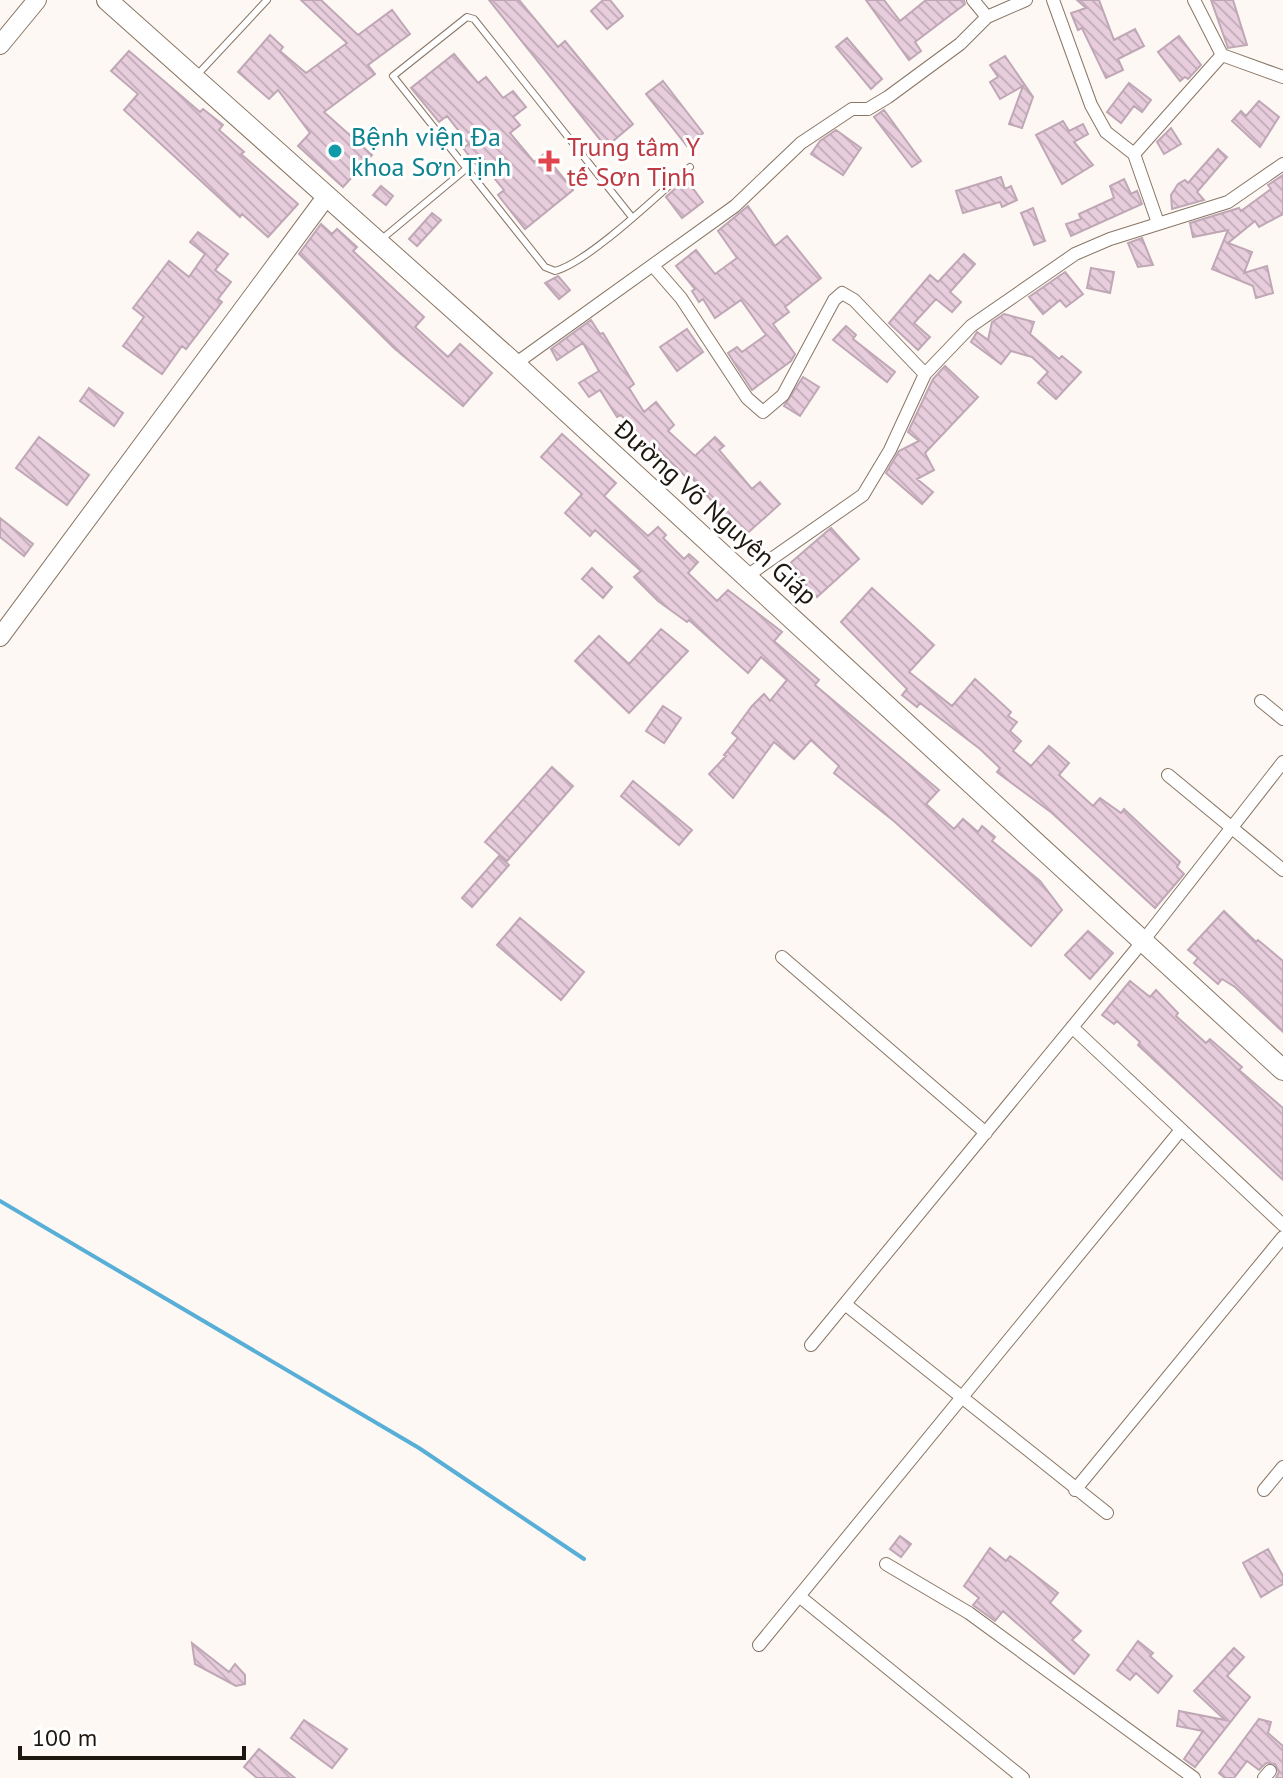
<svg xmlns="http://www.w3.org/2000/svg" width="1283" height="1778" font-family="'PT Sans',sans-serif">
<defs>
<pattern id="building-back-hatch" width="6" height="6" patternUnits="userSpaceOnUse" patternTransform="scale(2)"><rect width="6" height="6" fill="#e8cedd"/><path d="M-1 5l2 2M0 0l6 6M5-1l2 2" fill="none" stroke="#c7b0bd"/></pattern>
</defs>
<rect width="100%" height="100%" fill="#fdf8f4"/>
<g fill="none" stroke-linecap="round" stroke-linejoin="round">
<path stroke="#57afd7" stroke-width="4" d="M0 1201 419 1448 584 1559"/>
</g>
<path fill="url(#building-back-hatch)" stroke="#bfa7b5" stroke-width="2" d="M301 0H321L358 35 392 10 410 34 368 65 375 74 324 112 372 155 343 187 298 146 310 133 278 90 269 99 238 72 270 35 283 47 280 51 306 73 347 43Z
M489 0H519L558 47 565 41 633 124 606 147Z
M603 0H610L623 16 607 29 591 11Z
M866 0H884L900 21 926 0H964L965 4 915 42 921 51 909 60Z
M1077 0H1099L1114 40 1135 29 1144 46 1118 59 1123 70 1106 78 1082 28 1078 30 1071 13 1086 8Z
M1211 0H1233L1247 45 1228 48Z
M1179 36 1201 65 1188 79 1185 77 1180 81 1158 52Z
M847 38 882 79 871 89 836 47Z
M129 51 200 112 203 109 223 125 219 130 244 152 241 154 298 204 268 237 242 214 240 217 124 110 138 94 111 71Z
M454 54 478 83 486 77 503 98 513 91 526 107 513 117 520 125 510 133 534 162 544 154 573 190 525 229 498 195 504 190 482 163 478 167 463 148 469 144 447 116 439 122 411 88Z
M1005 56 1033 97 1022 128 1009 124 1023 86 1000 99 990 82 998 77 990 65Z
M663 81 703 133 687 146 646 94Z
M1129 83 1151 100 1142 112 1134 106 1121 123 1107 112Z
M1259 101 1279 117 1260 147 1232 121 1241 111 1246 116Z
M884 110 921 161 912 167 874 117Z
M1063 121 1069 131 1083 124 1088 134 1074 142 1093 165 1062 184 1036 135Z
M1171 128 1181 144 1164 154 1157 142Z
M836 130 861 148 843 175 811 154 820 141Z
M1218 149 1227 157 1197 192 1204 200 1172 209 1171 195 1178 184 1185 180 1188 183Z
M1283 175V214L1259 227 1255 221 1228 243 1252 252 1244 273 1267 266 1273 293 1256 298 1253 286 1212 269 1228 230 1193 237 1190 223 1239 208 1241 211 1271 189 1268 185Z
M1001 177 1005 189 1011 186 1017 200 1002 207 1000 202 963 213 956 191Z
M686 179 703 202 682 218 666 197Z
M1124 179 1131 194 1137 191 1142 204 1071 236 1066 224 1081 219 1079 214 1114 198 1110 186Z
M381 186 393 196 386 205 373 195Z
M748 206 775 246 787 236 821 278 785 307 789 312 773 324 795 354 791 361 752 390 728 353 737 347 742 352 766 335 741 300 715 318 703 299 699 302 692 291 695 289 676 266 696 250 715 274 737 258 718 231Z
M1033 208 1045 241 1034 245 1021 213Z
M432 213 441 220 417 246 409 239Z
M321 224 332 234 337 229 357 247 353 251 424 317 415 327 448 357 460 344 492 373 463 406 394 348 299 254Z
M198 232 228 254 215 270 231 282 218 299 222 302 186 349 182 346 162 374 123 346 144 317 133 308 169 261 189 277 205 254 190 242Z
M1142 238 1153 265 1138 267 1128 243Z
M964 254 975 264 950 292 961 302 952 312 936 299 914 323 930 337 918 350 889 323 930 275 938 282Z
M1091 268 1114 272 1110 293 1087 288Z
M1065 272 1083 294 1066 307 1060 300 1043 314 1029 297Z
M558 276 570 290 559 299 545 283Z
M1004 314 1034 322 1030 334 1059 359 1062 356 1081 372 1056 399 1038 383 1048 372 1032 357 1011 351 1001 364 971 342 977 332 988 340 992 322Z
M591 320 600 334 603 333 634 384 629 388 644 412 656 402 674 425 668 431 695 456 715 437 724 446 719 450 752 489 760 482 780 504 743 537 691 477 688 479 654 445 651 448 621 415 617 417 600 390 589 397 579 383 599 371 583 343 557 360 551 349Z
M846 326 856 335 853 339 895 372 887 382 833 340Z
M687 329 703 352 677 371 660 347Z
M945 366 978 397 925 453 934 470 917 479 933 492 922 504 886 473 899 451 919 441 908 432 933 379Z
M803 377 819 387 800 416 784 406Z
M89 388 123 413 114 426 80 401Z
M562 434 616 483 604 496 648 536 658 527 666 535 663 538 684 559 689 554 698 562 688 573 717 601 728 590 782 632 774 641 819 680 815 685 939 790 926 804 954 829 963 819 978 832 982 826 995 837 992 841 1040 881 1062 910 1031 946 895 822 834 773 839 766 811 740 794 759 774 742 733 798 709 774 726 756 724 755 738 738 732 733 752 706 764 694 770 701 787 680 761 657 748 673 689 620 687 622 658 601 634 577 641 571 595 530 590 536 565 513 582 494 541 457Z
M39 437 89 475 67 505 16 468Z
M0 518 33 544 24 556 0 537Z
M831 528 859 559 817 597 788 565Z
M592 568 612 587 603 598 582 579Z
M872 588 934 645 909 672 952 706 975 679 1011 712 1008 716 1017 722 1010 731 1021 741 1013 751 1031 766 1049 746 1069 763 1059 775 1093 806 1100 798 1121 813 1124 809 1180 862 1177 867 1184 874 1155 908 1052 813 997 772 1000 768 980 749 920 703 917 707 902 695 907 689 841 622Z
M661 629 688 651 629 713 575 661 599 636 629 664Z
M663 706 681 718 664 743 646 731Z
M552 767 573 786 507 861 485 842Z
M633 781 692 830 679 845 621 796Z
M499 856 509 865 472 907 462 898Z
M1224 911 1256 942 1258 940 1283 961V1032L1235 987 1222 979 1218 984 1194 963 1198 958 1188 950Z
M520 918 584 972 561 1000 497 945Z
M1088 931 1113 953 1090 979 1065 955Z
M1130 981 1150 997 1156 990 1178 1013 1176 1016 1206 1043 1210 1039 1242 1067 1239 1070 1283 1108V1180L1138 1045 1140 1042 1117 1021 1114 1024 1102 1015Z
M900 1536 911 1544 901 1557 890 1549Z
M990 1548 1006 1561 1010 1556 1017 1561 1058 1593 1050 1603 1081 1631 1072 1640 1089 1655 1074 1674 1003 1611 995 1621 973 1605 979 1598 964 1586Z
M1268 1549 1283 1576V1584L1261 1597 1243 1563Z
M1138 1641 1153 1653 1150 1656 1172 1676 1158 1693 1136 1673 1130 1680 1117 1670Z
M192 1643 229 1672 235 1664 245 1675V1684L236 1686 195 1664Z
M1234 1648 1244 1657 1227 1676 1250 1697 1195 1767 1184 1759 1203 1731 1177 1726 1179 1711 1225 1720 1194 1691Z
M1259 1719 1271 1722 1268 1733 1283 1746V1778H1276L1279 1772 1275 1764 1266 1763 1259 1770 1247 1761 1234 1778H1225L1219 1773Z
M304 1720 347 1749 332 1768 291 1738Z
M259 1749 295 1778H257L244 1767Z"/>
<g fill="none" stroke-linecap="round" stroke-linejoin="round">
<g stroke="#897665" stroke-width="8">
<path id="lane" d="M198 74 267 0
M631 216 474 19 467 17 393 76 545 267 555 271C589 262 660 193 690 167
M383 238 466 169"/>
</g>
<g stroke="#897665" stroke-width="14">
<path id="street" d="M973 0 987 17
M1053 0 1091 105 1106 132 1134 154 1158 223
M1194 0 1222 55 1283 77
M1134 154 1222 55
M654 267 681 298 747 398 763 412 783 395 834 300 842 293 854 300 925 374
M515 364 735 206 801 143 852 109H868L888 97 960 44 987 17 1026 0
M747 576 863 495 890 450 925 374 971 326 1075 254 1110 239 1228 202 1283 164
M1261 701 1283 719
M1168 775 1283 870
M782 957 986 1133
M1072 1027 1283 1225
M845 1304 1107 1513
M811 1345 1143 941 1283 762
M1075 1490 1283 1237
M1264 1490 1283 1467
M886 1564 969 1613 1194 1778
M799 1596 1023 1778
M759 1645 1180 1131
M1264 1778 1270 1771"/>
</g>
<g stroke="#897665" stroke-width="20">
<path id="secondary" d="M0 45 37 0
M0 637 326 197"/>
</g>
<g stroke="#897665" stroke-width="22">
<path id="primary" d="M107 0 515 364 1283 1070"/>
</g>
<use href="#lane" stroke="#fff" stroke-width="6"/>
<use href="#street" stroke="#fff" stroke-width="12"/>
<use href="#secondary" stroke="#fff" stroke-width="18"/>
<use href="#primary" stroke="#fff" stroke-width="20"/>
</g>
<circle fill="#0f9aa8" stroke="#fff" stroke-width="3" cx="335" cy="151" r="8"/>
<path fill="#e0444e" stroke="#fff" stroke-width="3" d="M545 149h8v8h8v8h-8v8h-8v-8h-8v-8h8z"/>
<g text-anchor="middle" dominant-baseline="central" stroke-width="6" stroke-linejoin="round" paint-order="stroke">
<g font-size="26" fill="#0d838f" stroke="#fff" text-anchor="start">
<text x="351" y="136">Bệnh viện Đa<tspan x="351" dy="30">khoa Sơn Tịnh</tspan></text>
</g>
<g font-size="26" fill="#be3a42" stroke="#fff" text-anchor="start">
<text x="567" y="146">Trung tâm Y<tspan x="567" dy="30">tế Sơn Tịnh</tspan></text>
</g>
<g font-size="26" fill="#1e1710" stroke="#fff">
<text transform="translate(716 512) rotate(42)">Đường Võ Nguyên Giáp</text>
</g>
</g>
<path d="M20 1746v12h224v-12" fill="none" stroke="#1e1710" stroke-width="4"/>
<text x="32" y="1746" font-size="24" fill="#1e1710" stroke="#ffffff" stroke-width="6" paint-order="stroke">100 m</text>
</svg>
